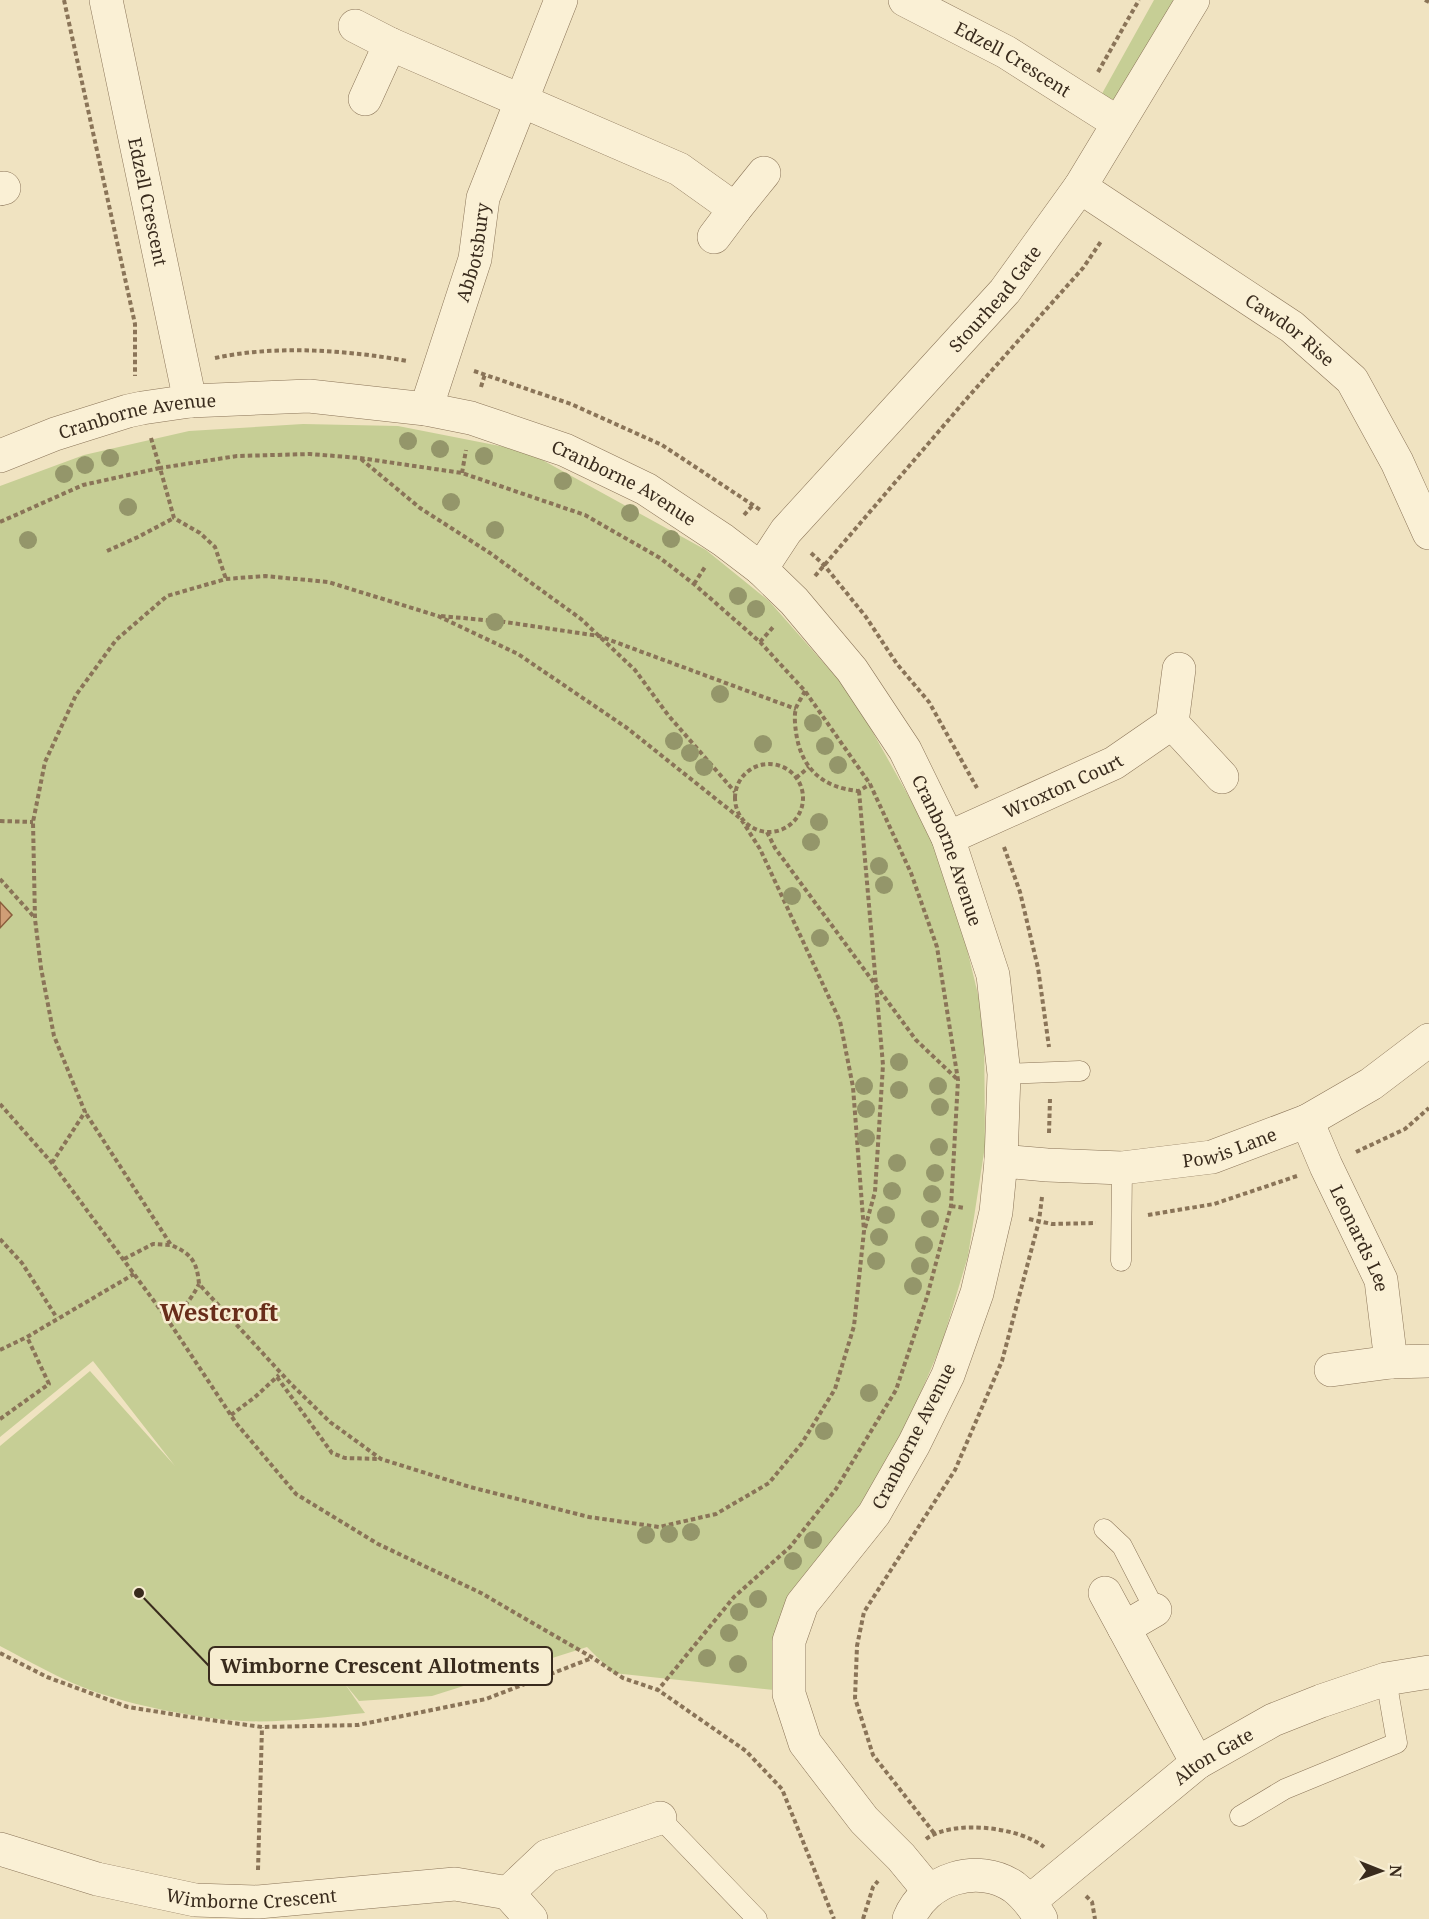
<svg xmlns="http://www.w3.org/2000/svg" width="1429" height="1919" font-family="'Noto Serif',serif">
<rect width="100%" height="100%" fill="#f0e3c1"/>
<path fill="#c6ce95" d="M1154 0H1180L1114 99H1099Z
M303 424 398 426 526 451 706 550 769 601 852 695 946 863 984 1019 985 1146 968 1256 942 1343 878 1493 774 1690 613 1673 587 1647 432 1696 359 1701 345 1684 365 1713C325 1717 283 1723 242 1721 196 1718 134 1706 90 1690 62 1680 27 1660 0 1646V1446L90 1371 175 1466 93 1361 0 1437V486L84 455 189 431Z"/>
<path fill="#d09e76" stroke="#8a5e3d" stroke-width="1.5" d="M0 902 12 915 0 928Z"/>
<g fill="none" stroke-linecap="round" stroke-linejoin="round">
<g stroke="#8a7458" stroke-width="21">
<path id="service" d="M1004 1074 1080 1071
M1121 1261 1122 1168
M1104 1529 1122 1546 1155 1610
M1240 1816 1285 1789 1397 1743 1386 1679
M660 1818 757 1919"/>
</g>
<g stroke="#8a7458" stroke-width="34">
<g id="minor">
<path id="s1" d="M106 0 190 401"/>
<path id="s2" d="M905 0 1006 52 1118 123"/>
<path d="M355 26 390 44 679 169 735 209 764 173"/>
<path d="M365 99 390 44"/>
<path id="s3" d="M1080 187 1292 327 1352 380 1397 462 1429 533"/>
<path d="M0 189 4 188"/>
<path d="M714 237 735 209"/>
<path id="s4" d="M426 409 475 259 483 198 561 0"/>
<path id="s5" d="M0 456 55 434 128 411 142 408 190 401 309 396 426 409 471 418 565 450 646 489 723 540 761 569 794 601 852 670 905 750 948 838 993 975 1004 1074 1001 1161 996 1212 977 1293 948 1375 914 1444 874 1514 802 1604 789 1641V1694L805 1743 864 1820 901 1857 929 1891"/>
<path id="s6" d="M761 569 786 531 1005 291 1080 187 1193 0"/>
<path d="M1179 669 1172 723 1222 777"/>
<path id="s7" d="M948 838 1114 763 1172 723"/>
<path id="s8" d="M1307 1121 1326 1166 1381 1280 1391 1362"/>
<path id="s9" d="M1001 1161 1047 1165 1122 1168 1212 1157 1307 1121 1371 1084 1429 1040"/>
<path d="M1331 1370 1391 1362 1429 1361"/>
<path d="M1105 1593 1197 1763"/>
<path d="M1124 1628 1155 1610"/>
<path id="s10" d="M0 1849 97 1879 195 1900 258 1902 455 1884 508 1893 547 1856 660 1818"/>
<path d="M508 1893 531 1919"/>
<path id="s11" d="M1030 1901 1197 1763 1273 1720 1321 1701 1386 1679 1429 1672"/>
<path d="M909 1919C925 1879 978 1862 1014 1887 1026 1896 1033 1906 1041 1919"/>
</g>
</g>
<path stroke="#8a7458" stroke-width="4" stroke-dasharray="4.5 3" stroke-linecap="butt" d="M64 0 135 324V376
M1425 0 1429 2
M1098 72 1139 0
M215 358C275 345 347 350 407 361
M474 371 571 404 662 445 762 511
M481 387 485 374
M151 438 160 468 237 456 310 454 360 458 462 473 585 515 660 558 694 584 760 642 805 691 870 784 911 873 937 947 958 1080 951 1206 927 1297 896 1390 836 1489 790 1547 734 1597 658 1690
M361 459 420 508 490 553 581 619 635 670 668 715 735 792
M462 473 466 450
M744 515 754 504
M0 522 83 485 160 468 174 518 200 533 215 547 226 579
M107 551 138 537 174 518
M811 553 824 565 866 617 897 664 929 702 977 788
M815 576 969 396 1083 268 1102 240
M694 584 705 567
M441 616 505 622 599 636 796 709
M760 642 774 626
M805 691C802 697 798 703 796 708 794 715 795 725 796 732 801 769 823 788 859 791L870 784
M735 798a34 34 0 1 1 68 0a34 34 0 1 1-68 0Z
M796 778 809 767
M859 791 883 1065 875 1192 865 1228
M0 821 33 822
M767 832 775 848 916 1040 957 1079
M1004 847 1020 892 1038 968 1049 1047
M0 879 35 918
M0 1104 52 1163 168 1320 236 1423 296 1494 378 1544 481 1593 593 1658 623 1678 658 1690 746 1751 782 1789 834 1919
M1049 1133 1050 1099
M1356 1152 1405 1129 1429 1108
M52 1163 85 1112 54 1036 41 968 35 919 33 822 45 762 76 695 116 640 167 596 226 579 265 576 328 582 438 616 518 654 627 728 741 819 760 849 840 1021 853 1087 864 1231 854 1326 835 1389 802 1443 769 1483 716 1514 659 1527 589 1517 470 1487 381 1459 330 1422 292 1385 199 1284C197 1262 192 1254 171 1245L85 1112
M951 1206 965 1208
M1148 1215 1214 1204 1297 1176
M1029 1219 1052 1224 1096 1223
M0 1239 22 1263 57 1318
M124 1259 153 1244 170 1245
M168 1320C182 1310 191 1300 199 1284
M0 1350 27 1337 134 1274
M277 1377 332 1453 345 1458 381 1459
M231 1415 255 1397 279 1375
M0 1419 49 1384 27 1337
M0 1653 47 1677 128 1707 196 1718 262 1727 358 1725 486 1699 592 1658
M934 1833 873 1755 855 1698 857 1646 864 1612 955 1470 1002 1361 1039 1221 1042 1197
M926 1839C953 1819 1019 1827 1044 1847
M258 1870 262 1727
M1086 1896 1092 1902 1095 1919
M863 1919 873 1887 878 1881"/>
<use href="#service" stroke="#faf0d5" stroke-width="20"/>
<use href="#minor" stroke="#faf0d5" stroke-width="33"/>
</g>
<g fill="#94966a">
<circle cx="408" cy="441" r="9"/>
<circle cx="440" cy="449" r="9"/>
<circle cx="484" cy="456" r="9"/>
<circle cx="110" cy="458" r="9"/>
<circle cx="85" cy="465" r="9"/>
<circle cx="64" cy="474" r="9"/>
<circle cx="563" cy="481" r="9"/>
<circle cx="451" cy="502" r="9"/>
<circle cx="128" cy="507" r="9"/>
<circle cx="630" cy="513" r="9"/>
<circle cx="495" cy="530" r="9"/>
<circle cx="671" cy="539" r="9"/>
<circle cx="28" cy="540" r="9"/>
<circle cx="738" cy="596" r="9"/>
<circle cx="756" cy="609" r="9"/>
<circle cx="495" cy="622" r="9"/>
<circle cx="720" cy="694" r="9"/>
<circle cx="813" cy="723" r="9"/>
<circle cx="674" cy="741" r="9"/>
<circle cx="763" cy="744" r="9"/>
<circle cx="825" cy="746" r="9"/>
<circle cx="690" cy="753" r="9"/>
<circle cx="838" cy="765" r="9"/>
<circle cx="704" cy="767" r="9"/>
<circle cx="819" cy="822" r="9"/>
<circle cx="811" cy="842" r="9"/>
<circle cx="879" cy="866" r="9"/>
<circle cx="884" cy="885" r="9"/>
<circle cx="792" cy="896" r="9"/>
<circle cx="820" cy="938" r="9"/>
<circle cx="899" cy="1062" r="9"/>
<circle cx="864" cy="1086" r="9"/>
<circle cx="938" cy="1086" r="9"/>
<circle cx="899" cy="1090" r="9"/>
<circle cx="940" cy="1107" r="9"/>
<circle cx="866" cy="1109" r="9"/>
<circle cx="866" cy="1138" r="9"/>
<circle cx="939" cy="1147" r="9"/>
<circle cx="897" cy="1163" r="9"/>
<circle cx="935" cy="1173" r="9"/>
<circle cx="892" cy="1191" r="9"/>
<circle cx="932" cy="1194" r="9"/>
<circle cx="886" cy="1215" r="9"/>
<circle cx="930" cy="1219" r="9"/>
<circle cx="879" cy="1237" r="9"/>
<circle cx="924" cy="1245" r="9"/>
<circle cx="876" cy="1261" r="9"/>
<circle cx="920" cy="1266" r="9"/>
<circle cx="913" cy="1286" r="9"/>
<circle cx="869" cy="1393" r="9"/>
<circle cx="824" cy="1431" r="9"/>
<circle cx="691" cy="1532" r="9"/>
<circle cx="669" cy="1534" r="9"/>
<circle cx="646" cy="1535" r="9"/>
<circle cx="813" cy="1540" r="9"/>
<circle cx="793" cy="1561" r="9"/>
<circle cx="758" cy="1599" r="9"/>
<circle cx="739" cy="1612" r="9"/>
<circle cx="729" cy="1633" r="9"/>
<circle cx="707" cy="1658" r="9"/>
<circle cx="738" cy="1664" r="9"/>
</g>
<g text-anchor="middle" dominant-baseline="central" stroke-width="5" stroke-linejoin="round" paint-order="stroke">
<g font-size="18" fill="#392b1d" stroke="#f7edd1">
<text stroke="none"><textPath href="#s2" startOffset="123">Edzell Crescent</textPath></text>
<text stroke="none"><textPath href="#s1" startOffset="206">Edzell Crescent</textPath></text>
<text stroke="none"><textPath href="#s4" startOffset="164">Abbotsbury</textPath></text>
<text stroke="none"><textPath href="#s6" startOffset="358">Stourhead Gate</textPath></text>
<text stroke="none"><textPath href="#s3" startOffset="254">Cawdor Rise</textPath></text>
<text stroke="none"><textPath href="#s5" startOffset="144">Cranborne Avenue</textPath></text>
<text stroke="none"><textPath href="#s5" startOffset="648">Cranborne Avenue</textPath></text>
<text stroke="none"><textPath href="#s7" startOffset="126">Wroxton Court</textPath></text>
<text stroke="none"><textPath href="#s5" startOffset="1152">Cranborne Avenue</textPath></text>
<text stroke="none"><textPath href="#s9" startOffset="231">Powis Lane</textPath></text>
<text stroke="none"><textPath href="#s8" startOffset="129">Leonards Lee</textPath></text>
<text transform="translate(913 1436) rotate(-63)">Cranborne Avenue</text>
<text stroke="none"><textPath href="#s11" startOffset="234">Alton Gate</textPath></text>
<text stroke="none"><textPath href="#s10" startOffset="258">Wimborne Crescent</textPath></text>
</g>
<g font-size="24" font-weight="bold" fill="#682d1a" stroke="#f7edd1">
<text x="219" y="1311">Westcroft</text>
</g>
</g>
<path fill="none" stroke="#392b1d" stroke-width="2" d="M139 1593L209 1666"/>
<circle fill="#392b1d" stroke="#f7edd1" stroke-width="2" cx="139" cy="1593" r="6"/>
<rect fill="#f7edd1" stroke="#392b1d" stroke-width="2" x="209" y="1647" width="343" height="38" rx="6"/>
<g font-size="20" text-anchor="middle" font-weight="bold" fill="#392b1d">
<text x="380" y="1673">Wimborne Crescent Allotments</text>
</g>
<g transform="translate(1381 1871) rotate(91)" stroke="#f7edd1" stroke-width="4.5" paint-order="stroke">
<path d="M0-4.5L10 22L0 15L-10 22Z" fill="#392b1d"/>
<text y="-9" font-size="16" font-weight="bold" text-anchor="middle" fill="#392b1d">N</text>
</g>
</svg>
